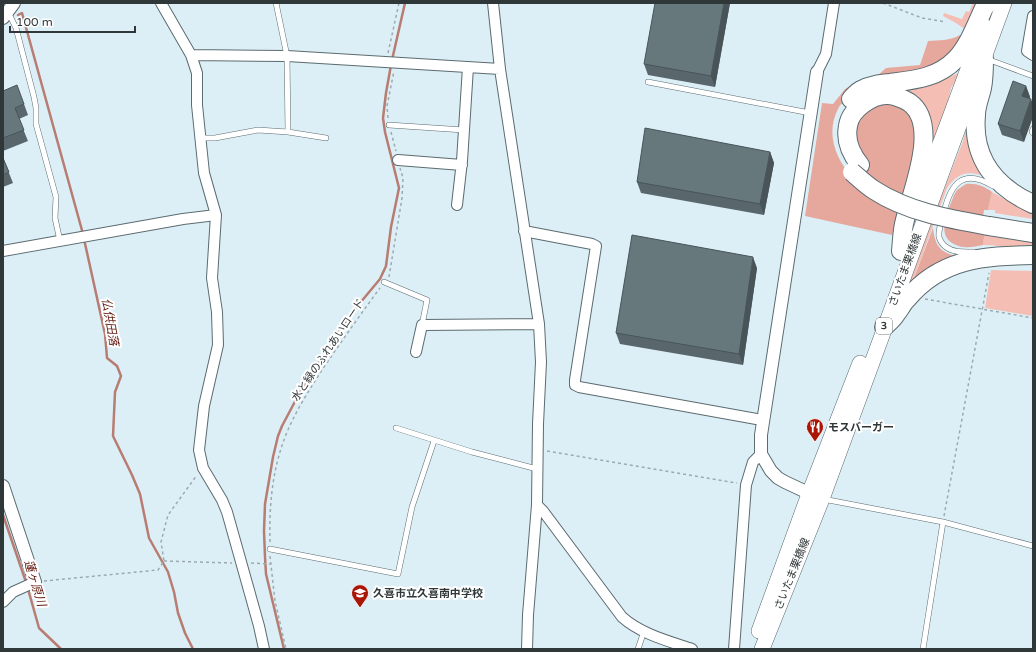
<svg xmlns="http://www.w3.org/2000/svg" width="1036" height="652" font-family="'Varela Round','Noto Sans JP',sans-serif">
<rect width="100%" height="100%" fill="#ddeff6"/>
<path fill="#f4beb4" d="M973 3H982L966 30 956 23 943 16 944 13 962 19 966 11 969 12Z
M961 72 951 88 942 128 928 166 900 90 926 87Z
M970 112 987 177C969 170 958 172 947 188L911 286 902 297 963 141Z
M992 192 1020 208 1033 211V219L995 213V210H988Z
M985 230 1033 237V249C1016 249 1000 245 983 245Z
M991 270 1033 271V316L985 308Z"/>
<path fill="#e6a89d" d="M960 35 966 40 948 60 848 94C845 99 842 103 839 107 825 132 835 158 852 177L856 146 857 118 884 100 909 110 920 135 892 235 805 216 822 103 833 104 845 89 857 82 877 76 886 68 920 65 928 41C939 40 950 41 960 35Z
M966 184C976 183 984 186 992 192L988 210H984L981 229 985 230 983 245C977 246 970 248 964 247 960 247 956 245 952 243 936 233 949 209 954 195L957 190Z
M933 228C935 248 942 253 960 257L911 286Z"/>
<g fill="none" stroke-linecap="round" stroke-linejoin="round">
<path stroke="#b77c72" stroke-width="2.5" d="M18 15 22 13 83 234
M392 60 405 3
M84 239 105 334 107 358 117 366 121 376 115 392 113 436 132 475 140 494 149 538 168 572 174 592 178 613 185 633 193 649
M3 515 26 582
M28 589 39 628 61 649
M284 649 266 574 265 557 264 531 265 504 273 457 278 436 282 426 299 394 350 315 380 279 386 266 391 227 399 188 385 132 383 118 386 93 391 65"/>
<g stroke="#5b6b70" stroke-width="6">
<path id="service" d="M276 3 287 56 288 132
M8 12 16 28 34 97 36 108V124L56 197 55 218 60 241
M987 59 1033 76
M648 82 810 113
M389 125 464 130
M1033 129 1032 132 1033 133
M200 138H215L258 130 288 132 326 138
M974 252C965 252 954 253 946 247 943 245 940 240 939 237 938 229 942 220 944 212 951 183 963 168 993 186
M384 282 427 300 422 325
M396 428 472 452 537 469
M823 499 943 522 1033 546
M270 549 398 574 412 507 434 441
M638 649 644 631
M923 649 943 522"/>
</g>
<g stroke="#5b6b70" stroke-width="12">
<path id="minor" d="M161 3 191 55 197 73V105L204 173 216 215 212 278 217 312 218 345 204 406 199 450 203 468 222 500 227 512 259 626 264 649
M493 3 500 69 539 324 541 362 538 424 537 505 528 615 527 649
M1033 16 1027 51 1033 55
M191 55 287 56 500 69
M817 72 826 54 834 3
M398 160 462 165
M457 205 462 161 468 67
M524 231 592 244 596 246 575 380V385L579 387 762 420
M3 251 183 219 216 215
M416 352 422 325 539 324
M537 505 543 511 622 617C641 634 668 641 692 649
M3 602 13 592 35 582
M734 649 746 485 753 462 761 454"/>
</g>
<g stroke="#5b6b70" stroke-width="14">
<path id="tertiary" d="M3 18 14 3
M3 486 35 582
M817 497 785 482 778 478 771 471 761 454V435L817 72"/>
</g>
<g stroke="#5b6b70" stroke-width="16">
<path id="primary" d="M915 211 984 26
M759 631 809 494 860 363
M762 649 822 499 1004 3"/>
</g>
<g stroke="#5b6b70" stroke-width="20">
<path id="motorway" d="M984 58C984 68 984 78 982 88 980 97 976 106 976 115 972 158 995 187 1033 204
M851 99C854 96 857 92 861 90 870 85 880 84 890 83 914 80 938 78 956 59 969 45 976 25 984 8L988 3
M860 165C851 154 845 141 848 126 850 110 872 94 888 95 894 95 906 100 910 103 941 126 910 195 904 224 902 233 902 242 901 251
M989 226 1033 233
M884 327C888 323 893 319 896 314 900 309 903 303 907 299 941 258 984 256 1033 255"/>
</g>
<path stroke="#9caaaf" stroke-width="1.5" stroke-dasharray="3 3" stroke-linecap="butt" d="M883 3 922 18 946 22
M388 53 399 3
M388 118 387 106 394 71
M391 132 396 151
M389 277 402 198 403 178 400 168
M925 299 1033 318
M547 451 737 483
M944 516 989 273
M270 542C269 508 272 472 284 440 293 415 308 392 322 370 341 342 360 315 380 288
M270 556 275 601 286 649
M164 561 232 563
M251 563 270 564
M44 581 158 570 164 561 161 542 168 515 197 475"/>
<use href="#service" stroke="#fff" stroke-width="5"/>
<use href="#minor" stroke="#fff" stroke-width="10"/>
<use href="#tertiary" stroke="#fff" stroke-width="12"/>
<use href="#primary" stroke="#fff" stroke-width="15"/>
<use href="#motorway" stroke="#fff" stroke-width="18"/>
<g stroke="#5b6b70" stroke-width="20" stroke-linecap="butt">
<path id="motorway-bridge" d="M852 172C859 178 866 185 874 190 908 212 949 219 989 226"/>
</g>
<use href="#motorway-bridge" stroke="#fff" stroke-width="18"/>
</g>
<path fill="#59676c" d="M730 3 715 87 648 75 644 64Z
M1026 86 1030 97 1024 142 1002 135 998 124Z
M3 91 24 104 28 115 19 119 28 141 3 151Z
M770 152 774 163 764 215 641 193 637 182Z
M3 158 13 183 3 187Z
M757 268 743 365 620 344 616 333Z"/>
<path fill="#485458" d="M724 3H730L715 87 711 76Z
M1026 86 1030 97 1026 107 1022 96Z
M1031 99 1033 104V117L1024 142 1020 131Z
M770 152 774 163 764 215 760 204Z
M753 257 757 268 743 365 739 354Z"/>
<path fill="#67787d" stroke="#485458" d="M655 3H724L711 76 644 64Z
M1013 81 1026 86 1022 96 1031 99 1020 131 998 124Z
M17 85 24 104 15 108 24 130 3 138V91Z
M645 128 770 152 760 204 637 182Z
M3 158 9 172 3 175Z
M632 235 753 257 739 354 616 333Z"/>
<defs>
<g id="restaurant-pin" transform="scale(0.9)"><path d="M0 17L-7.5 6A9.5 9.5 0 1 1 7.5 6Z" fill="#a81607" stroke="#fff"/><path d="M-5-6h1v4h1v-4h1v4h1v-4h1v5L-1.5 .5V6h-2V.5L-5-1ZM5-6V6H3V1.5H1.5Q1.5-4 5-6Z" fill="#fff"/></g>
<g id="school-pin" transform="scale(0.9)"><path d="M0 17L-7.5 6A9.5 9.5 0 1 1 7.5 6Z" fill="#a81607" stroke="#fff"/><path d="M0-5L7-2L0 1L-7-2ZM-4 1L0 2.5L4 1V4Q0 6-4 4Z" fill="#fff"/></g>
</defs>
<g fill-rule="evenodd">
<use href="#restaurant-pin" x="815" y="427"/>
<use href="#school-pin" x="360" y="593"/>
</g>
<g text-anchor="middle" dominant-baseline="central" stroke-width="4" stroke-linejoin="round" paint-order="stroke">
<rect fill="#fff" stroke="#6e7374" stroke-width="1" x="876" y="318" width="16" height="16" rx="3"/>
<g font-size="10" font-weight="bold" fill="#303739">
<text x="884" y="326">3</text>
</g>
<g font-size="11" fill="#303739" stroke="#fff">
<text transform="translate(905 270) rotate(-70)">さいたま栗橋線</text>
<text transform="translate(328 350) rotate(-56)">水と緑のふれあいロード</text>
<text transform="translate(792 574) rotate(-68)">さいたま栗橋線</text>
</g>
<g font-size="11" font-weight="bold" fill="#303739" stroke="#fff" text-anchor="start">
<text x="828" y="427">モスバーガー</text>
<text x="373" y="593">久喜市立久喜南中学校</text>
</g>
<g font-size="12" font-style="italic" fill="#651d13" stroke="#fff">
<text transform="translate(110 322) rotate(80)">仏供田落</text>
<text transform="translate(35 583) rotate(73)">蓮ヶ原川</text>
</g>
</g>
<rect width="1036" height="652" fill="none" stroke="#303739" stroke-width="8"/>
<path d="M10 26v6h125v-6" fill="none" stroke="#303739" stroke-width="2"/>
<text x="16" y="26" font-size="12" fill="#303739" stroke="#ffffff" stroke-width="3" paint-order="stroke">100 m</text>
</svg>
